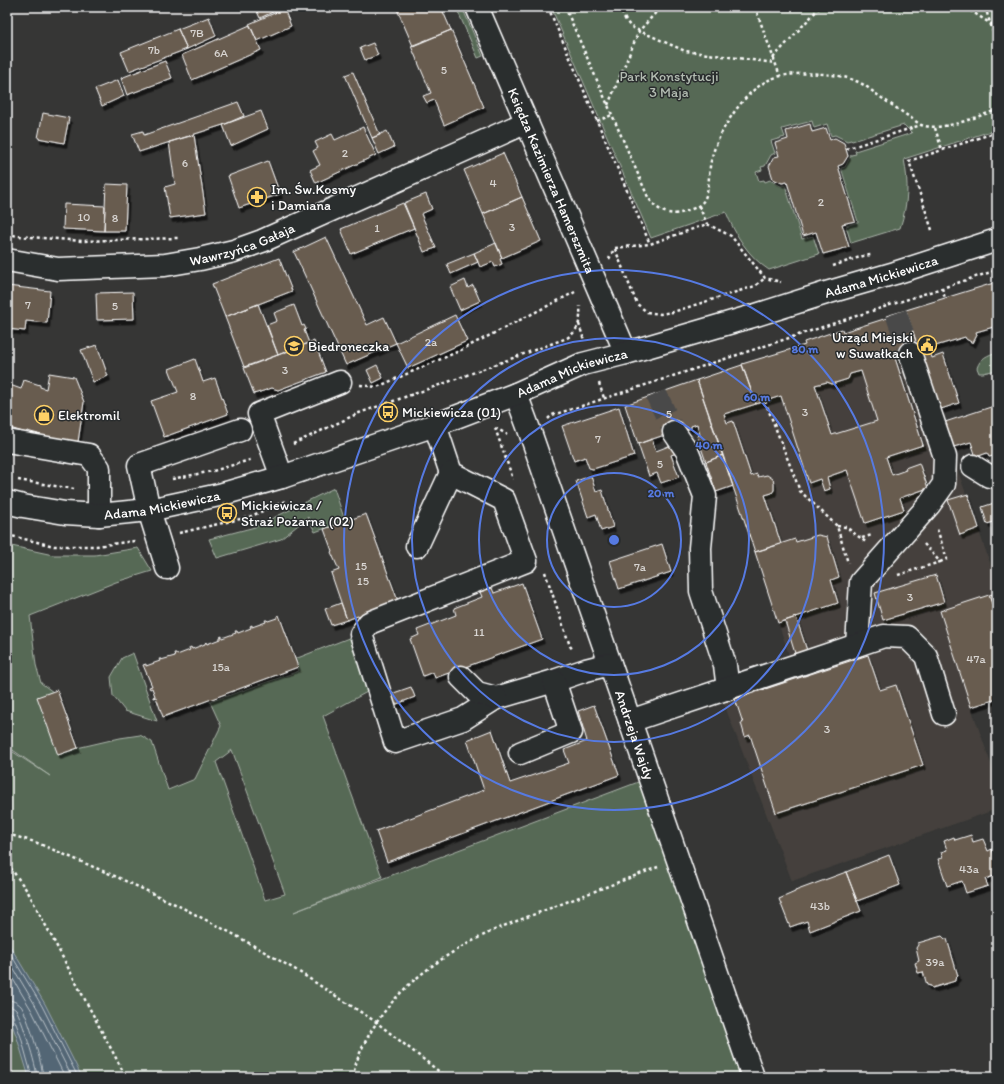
<svg xmlns="http://www.w3.org/2000/svg" width="1004" height="1084" font-family="Itim,sans-serif">
<defs>
<filter id="shadow"><feDropShadow dx="2.5" dy="4.5" stdDeviation="0" flood-color="#0009"/></filter>
</defs>
<rect width="100%" height="100%" fill="#363635"/>
<filter id="ink" filterUnits="userSpaceOnUse"><feTurbulence type="fractalNoise" baseFrequency=".025" numOctaves="2"/><feDisplacementMap in="SourceGraphic" scale="8" xChannelSelector="R" yChannelSelector="G"/><feConvolveMatrix kernelMatrix="1 2 1 2 8 2 1 2 1" color-interpolation-filters="sRGB"/></filter>
<g filter="url(#ink)">
<path fill="#45413d" d="M886 316 950 448 997 583V593L940 611 971 707 997 781V809L792 881 716 683 790 658 697 380 742 365V364L752 360 761 357 762 359 805 345 804 342 842 329 844 332 887 318Z"/>
<path fill="#566954" stroke="#aab4aa" fill-rule="evenodd" d="M456 7H462L483 56 478 58Z
M551 7H996L997 11V129L904 159C909 185 908 203 900 228L851 243 846 226 858 222 841 168 845 167 851 155 856 154 855 151 912 133 904 125 852 141 851 140 847 141 835 135 831 136 827 124 814 128 812 121 782 129 785 137 771 141 775 153 771 155 765 166 761 167 762 170 756 172 759 181 764 180 765 182 770 180 781 186 785 185 802 239 813 236 819 254 769 270C749 257 735 235 726 212L651 238Z
M997 352V370L983 373H979L977 368C980 358 988 355 997 352Z
M334 488 345 521 315 532 308 517 281 539 217 558 209 539 255 527Z
M7 545 53 555H95L138 548 152 571 116 582 30 616 36 665 41 683 57 695 77 748 120 738 140 735 152 742 168 790 195 779 221 726 210 702 299 671 295 659 354 636 370 687 367 692 323 716 382 877 294 912 641 781 744 1077H7V748L50 776 7 746ZM232 750 285 894 265 900 216 762Z
M133 653 157 721 125 711 113 696 111 677 122 658Z"/>
<path fill="#526675" stroke="#97a3ac" d="M7 941 45 1004 82 1077H29L17 1038 7 1011Z"/>
<g fill="none" stroke-linecap="round" stroke-linejoin="round">
<path stroke="#bac2c8" stroke-width="1" d="M7 948 42 1006 78 1077
M7 958 37 1008 72 1077
M7 969 32 1011 65 1077
M7 1000C12 1000 17 1002 21 1006 27 1014 43 1066 43 1077
M7 1006C10 1006 13 1007 16 1010 21 1016 37 1068 37 1077
M7 1011 12 1013 21 1037 32 1077"/>
</g>
<path fill="#685b4f" stroke="#fff" fill-rule="evenodd" filter="url(#shadow)" d="M255 7H283L260 18Z
M396 7H441L451 30 413 46Z
M284 9 291 26 257 41 249 24Z
M209 17 216 36 187 49 178 29Z
M250 25 261 50 192 80 182 55Z
M178 29 187 49 129 71 121 52Z
M451 30 484 107 444 125 434 100 427 103 423 96 431 93 411 46Z
M373 43 378 55 365 60 360 48Z
M165 61 172 78 127 95 121 78Z
M353 72 380 135 372 138 345 75Z
M118 80 124 96 102 106 95 89Z
M238 102 244 116 223 125 139 152 132 134 143 131 144 135Z
M261 111 268 129 231 146 223 125Z
M43 113 69 118 64 143 38 138Z
M810 124 812 132 826 128 830 140 835 138 844 143 848 156 843 164 838 166 855 221 842 224 849 247 823 254 816 232 803 236 787 182 782 183 773 179 769 166 774 157 779 156 775 143 788 139 786 131Z
M363 127 376 155 316 183 310 170 320 165 313 151 318 148 315 142 332 134 335 140Z
M387 131 394 147 379 154 372 138Z
M194 135 206 213 170 218 165 187 175 184 169 142Z
M503 153 522 197 483 214 464 170Z
M268 161 280 194 239 208 228 176Z
M106 184 127 185 125 231H104Z
M426 194 432 209 421 214 436 248 424 252 404 203Z
M522 197 541 241 502 258 483 214Z
M403 203 414 228 351 254 341 229Z
M64 204 105 206 104 231 63 229Z
M326 237 367 325 384 317 396 343 346 365 294 252Z
M496 243 502 258 500 259 502 264 495 267 493 262 480 267 474 253Z
M474 253 478 262 451 274 447 264Z
M279 258 292 291 225 317 212 284Z
M465 280 468 288 473 285 480 301 460 310 450 287Z
M997 282V326L976 332 977 335 973 343 966 339 965 337 929 348 932 358 943 354 959 403 938 410 906 310Z
M7 286 50 291 47 323 26 321 25 331 8 329 10 319H7Z
M133 292 134 319 97 320 96 293Z
M258 304 278 355 244 367 225 317Z
M294 305 302 326 304 325 306 329 304 330 309 343 278 355 267 325 277 321 274 313Z
M906 310 919 351 895 358 923 445 886 457 892 475 906 470 905 468 919 463 928 488 900 498 904 510 865 523 847 470 827 477 830 489 824 491 820 479 809 483 781 396 756 404 742 364 805 345 804 342 842 329 843 332 887 318 886 316ZM861 371 877 421 832 435 815 385 827 382 832 384 848 379 850 374Z
M455 315 467 341 408 368 396 343Z
M314 341 326 372 278 390 272 388 254 394 244 368Z
M97 345 108 376 93 382 81 350Z
M195 359 203 382 215 378 228 414 164 437 151 401 178 392 169 369Z
M377 365 383 378 373 383 367 370Z
M742 365 756 404 724 414 727 423 733 421 751 476 757 474 758 477 767 475 773 479 774 483V490L772 493 765 495 781 544 755 552 697 380Z
M49 373 74 377 84 402 78 442 38 436V434L27 431 26 433 7 427V384L21 389 24 380 40 385V387L46 389Z
M697 380 723 455 706 462 697 436 700 435 697 424 691 426V428L680 432 679 430 638 444 625 405Z
M997 405V455L989 457 987 453 976 457 971 442 950 448 942 423Z
M619 407 634 456 593 469 589 468 585 457 574 461 562 426Z
M652 439 656 451 674 444 677 453 671 455 679 477 661 483 657 473 649 476 638 444Z
M723 455 733 486 716 492 706 462Z
M591 476 596 492 602 490 613 527 601 531 596 514 588 517 576 481Z
M968 494 979 528 960 535 948 500Z
M997 502V521L987 524 982 507Z
M366 514 398 601 347 620 331 573 339 570 331 552 332 551 324 529Z
M818 535 827 537 839 577 831 580 838 603 778 623 755 552 795 539 796 542Z
M662 544 671 572 619 589 610 561Z
M936 575 944 602 883 620 875 593Z
M522 583 542 639 435 678 433 672 423 676 410 639 419 635 417 630 456 615 454 608 482 597 480 592 492 588 494 593Z
M997 593V614H996L989 595Z
M989 595 997 618V699L971 707 940 611Z
M341 603 347 620 331 625 325 609Z
M279 615 298 667 163 717 156 697 153 698V697L155 696 152 688 150 689 149 687 152 686 143 665 146 664V666L160 661 159 659H161V660L175 656 174 653H176L177 655 190 650 189 648 191 647 192 649 205 644V643L206 642 207 644 220 639V637L222 636V638L236 633 235 631H237L238 633 251 628 250 626 252 625V627L266 622 265 620H267L268 621 277 618V616Z
M796 617 814 672 802 676 785 621Z
M868 655 880 690 896 685 923 765 776 813 750 735 745 737 741 723H743L735 699Z
M411 687 415 697 389 707 385 696Z
M57 690 78 748 58 755 37 697Z
M594 705 619 775 387 862 376 831 484 790 467 740 492 730 510 783 569 763 564 750 587 741 578 711Z
M971 835 973 842 983 839 988 851 992 849 997 864V875L985 879 988 886 966 893 962 881 947 886 938 859 943 858 941 852 947 850 944 841 954 837 955 840Z
M889 855 900 885 857 901 846 872Z
M846 872 861 911 810 931 807 921 790 927 779 899 795 892V891Z
M942 936 945 939H947L958 976 955 979V981L932 988 931 986 927 985 923 972 918 973 915 963 919 961 916 948 918 945V943Z"/>
<g fill="none" stroke-linecap="round" stroke-linejoin="round">
<path stroke="#4a4a49" stroke-width="22" stroke-dasharray="22 11" stroke-linecap="butt" d="M896 313 910 353
M656 394 674 432"/>
<g stroke="#fff" stroke-width="25">
<g id="minor">
<path id="s1" d="M477 7 626 353"/>
<path id="s2" d="M7 260 58 269 165 265 200 259 234 251 262 241 527 122"/>
<path id="s3" d="M516 394 530 432 753 1077"/>
<path d="M435 425 451 473 504 500 526 561 369 623 361 634 395 742 463 719 496 698 554 681 586 670 610 664"/>
<path d="M674 432 687 451 705 496 700 548 701 591 725 665 728 689"/>
<path d="M7 441 89 455 99 468V515"/>
<path d="M973 466 989 476H997"/>
<path d="M282 477 259 414 340 382"/>
<path id="s4" d="M7 502 23 506 65 513 99 515 149 510 219 495 282 477 435 425 516 394 583 364 626 353 753 316 826 293 895 273 997 240"/>
<path d="M417 546 451 473"/>
<path d="M167 568 149 510 139 465 240 430"/>
<path d="M857 645 861 582 929 505 944 484 945 457 910 353"/>
<path d="M461 677 477 693 496 698"/>
<path d="M630 721 884 636 907 637 926 656 944 714"/>
<path d="M520 753 571 732 554 681"/>
</g>
</g>
<path stroke="#fff" stroke-width="2.5" stroke-dasharray="3 3" stroke-linecap="butt" d="M548 7 650 244
M565 7 648 197C659 214 673 218 692 209 697 207 701 205 704 200 710 189 708 174 711 161 713 150 718 140 723 130 733 112 748 91 767 81 786 70 836 72 856 81 864 84 872 91 879 96 893 106 907 115 921 125 943 132 975 117 997 110
M619 7 626 21 631 27 685 51 775 63
M755 7 780 76
M965 7 991 24 997 23
M985 7 997 44
M773 58 820 7
M608 105 639 31 661 7
M597 121 612 115
M935 128 942 150
M846 149 921 125
M699 206 707 224
M932 230 909 161 997 132
M7 234 18 236 82 241 178 238
M615 248 650 244 707 224 731 236 765 278 781 282
M615 249 637 304 647 312 660 314 673 312 755 286 765 278
M609 259 614 249
M833 266 863 256 871 255
M942 288 945 298
M579 324 584 340
M599 383 604 398
M360 385 377 387 457 352 575 292
M765 401 800 491 837 526 848 563
M548 419 552 415 569 410 997 270
M495 428 513 479
M495 428 507 434
M293 444 359 413 448 382 567 338C579 331 581 319 580 306
M172 479 213 471 253 459
M18 480 74 489
M837 526 846 527 867 543
M179 533 249 517 285 501
M7 535 54 546H96L135 541
M862 538 872 535
M924 544 940 562 947 559 937 529
M545 572 570 646 573 650
M898 575 940 562
M7 834 35 842 117 877 175 904 235 935 296 970 376 1022 446 1077
M7 863 28 892 126 1077
M353 1077C355 1062 362 1047 369 1035 398 983 448 951 501 927L658 867
M989 1077 997 1074"/>
<use href="#minor" stroke="#2a2d2e" stroke-width="22"/>
</g>
</g>
<g fill="none" stroke="#567ae2" stroke-width="2">
<circle cx="614" cy="540" r="67"/>
<circle cx="614" cy="540" r="135"/>
<circle cx="614" cy="540" r="202"/>
<circle cx="614" cy="540" r="270"/>
</g>
<defs>
<g id="pharmacy-ring" transform="scale(1)"><circle r="9.5" fill="#2a2d2e" stroke="#ffd166" stroke-width="1.5"/><path d="M-2-6h4v4h4v4h-4v4h-4v-4h-4v-4h4Z" fill="#ffd166"/></g>
<g id="civic-ring" transform="scale(1)"><circle r="9.5" fill="#2a2d2e" stroke="#ffd166" stroke-width="1.5"/><path d="M-.6-6.5H3V-4.5H.6V-3L4-1V1h2V6H-6V1h2V-1L-.6-3ZM-1.2 2.5V6h2.4V2.5Z" fill="#ffd166"/></g>
<g id="school-ring" transform="scale(1)"><circle r="9.5" fill="#2a2d2e" stroke="#ffd166" stroke-width="1.5"/><path d="M0-5L7-2L0 1L-7-2ZM-4 1L0 2.5L4 1V4Q0 6-4 4Z" fill="#ffd166"/></g>
<g id="bus-ring" transform="scale(1)"><circle r="9.5" fill="#2a2d2e" stroke="#ffd166" stroke-width="1.5"/><path d="M-5-6H5V4H4V6H2V4H-2V6H-4V4H-5ZM-3.5-4V0h7V-4ZM-3.5 1.2v1.5H-2V1.2ZM2 1.2v1.5H3.5V1.2Z" fill="#ffd166"/></g>
<g id="shop-ring" transform="scale(1)"><circle r="9.5" fill="#2a2d2e" stroke="#ffd166" stroke-width="1.5"/><path d="M-5-2.5h2.3a2.7 3.5 0 0 1 5.4 0H5L5.5 6h-11ZM-1.5-2.5h3a1.5 2.3 0 0 0-3 0Z" fill="#ffd166"/></g>
</defs>
<g fill-rule="evenodd">
<use href="#pharmacy-ring" x="257" y="197"/>
<use href="#civic-ring" x="927" y="345"/>
<use href="#school-ring" x="294" y="346"/>
<use href="#bus-ring" x="388" y="412"/>
<use href="#shop-ring" x="44" y="415"/>
<use href="#bus-ring" x="227" y="513"/>
</g>
<g text-anchor="middle" dominant-baseline="central" stroke-width="3" stroke-linejoin="round" paint-order="stroke">
<g font-size="12" fill="#d9d6d3">
<text x="197" y="33">7B</text>
<text x="154" y="50">7b</text>
<text x="221" y="53">6A</text>
<text x="444" y="70">5</text>
<text x="345" y="153">2</text>
<text x="185" y="163">6</text>
<text x="493" y="183">4</text>
<text x="821" y="202">2</text>
<text x="84" y="217">10</text>
<text x="115" y="218">8</text>
<text x="512" y="227">3</text>
<text x="377" y="228">1</text>
<text x="28" y="305">7</text>
<text x="115" y="306">5</text>
<text x="431" y="342">2a</text>
<text x="285" y="370">3</text>
<text x="193" y="396">8</text>
<text x="805" y="412">3</text>
<text x="669" y="414">5</text>
<text x="598" y="439">7</text>
<text x="660" y="464">5</text>
<text x="361" y="566">15</text>
<text x="640" y="567">7a</text>
<text x="363" y="581">15</text>
<text x="910" y="597">3</text>
<text x="479" y="632">11</text>
<text x="976" y="659">47a</text>
<text x="221" y="667">15a</text>
<text x="827" y="729">3</text>
<text x="969" y="869">43a</text>
<text x="820" y="906">43b</text>
<text x="935" y="962">39a</text>
</g>
<g font-size="14" fill="#b3bcb2" stroke="#2a2d2e">
<text x="669" y="76">Park Konstytucji<tspan x="669" dy="16">3 Maja</tspan></text>
</g>
<g font-size="14" fill="#fff" stroke="#2a2d2e">
<text stroke="none"><textPath href="#s1" startOffset="189">Księdza Kazimierza Hamerszmita</textPath></text>
<text stroke="none"><textPath href="#s2" startOffset="239">Wawrzyńca Gałaja</textPath></text>
<text stroke="none"><textPath href="#s4" startOffset="913">Adama Mickiewicza</textPath></text>
<text stroke="none"><textPath href="#s4" startOffset="589">Adama Mickiewicza</textPath></text>
<text stroke="none"><textPath href="#s4" startOffset="157">Adama Mickiewicza</textPath></text>
<text stroke="none"><textPath href="#s3" startOffset="361">Andrzeja Wajdy</textPath></text>
</g>
<g font-size="14" fill="#fff" stroke="#2a2d2e" text-anchor="start">
<text x="271" y="189">Im. Św.Kosmy<tspan x="271" dy="16">i Damiana</tspan></text>
<text x="913" y="337" text-anchor="end">Urząd Miejski<tspan x="913" dy="16">w Suwałkach</tspan></text>
<text x="308" y="346">Biedroneczka</text>
<text x="402" y="412">Mickiewicza (01)</text>
<text x="58" y="415">Elektromil</text>
<text x="241" y="505">Mickiewicza /<tspan x="241" dy="16">Straż Pożarna (02)</tspan></text>
</g>
</g>
<circle cx="614" cy="540" r="6" fill="#567ae2" stroke="#2a2d2e" stroke-width="2"/>
<g font-size="12" text-anchor="middle" font-weight="bold" fill="#567ae2" stroke="#2a2d2e" stroke-width="3" stroke-linejoin="round" paint-order="stroke">
<text x="805" y="353">80 m</text>
<text x="757" y="401">60 m</text>
<text x="709" y="449">40 m</text>
<text x="661" y="497">20 m</text>
</g>
<rect width="1004" height="1084" fill="none" stroke="#2a2d2e" stroke-width="24"/>
<rect x="12" y="12" width="980" height="1060" fill="none" stroke="#fff" stroke-width="1.5" filter="url(#ink)"/>
</svg>
